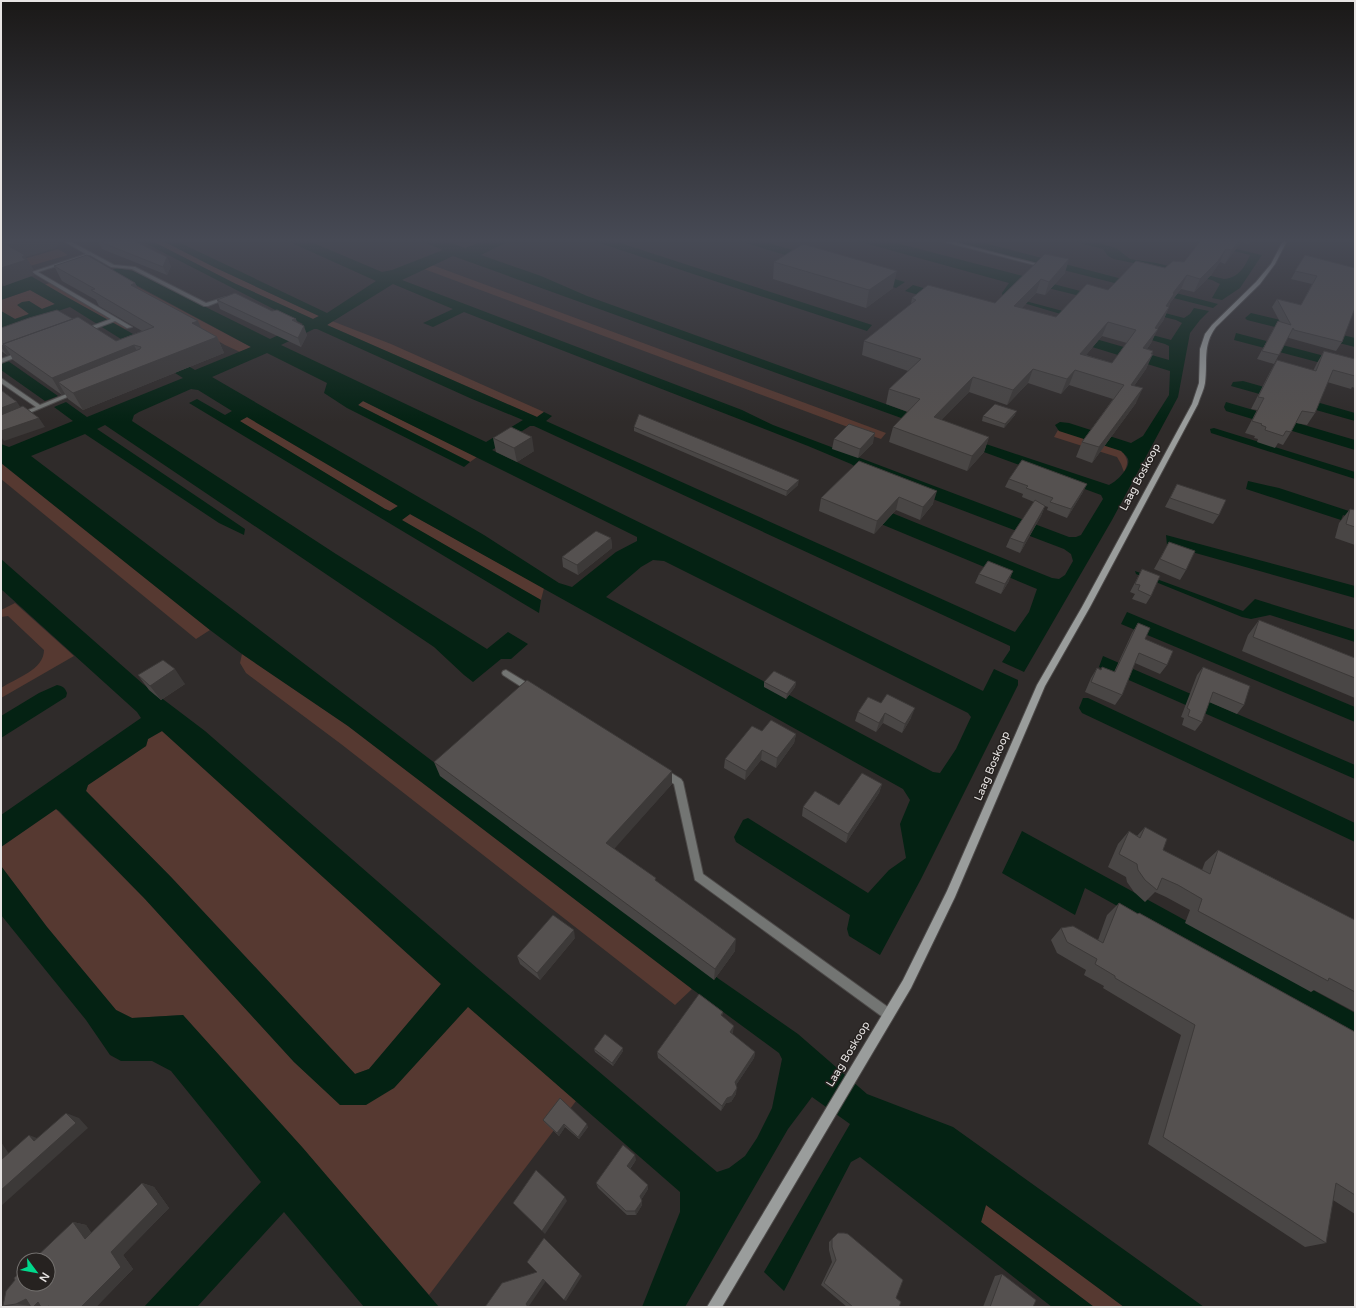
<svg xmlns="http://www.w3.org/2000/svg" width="1356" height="1308" font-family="'Varela Round',sans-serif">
<rect width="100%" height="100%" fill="#2f2b2a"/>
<path fill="#563931" d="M148 239H159L214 267 319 316 313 319 236 284Z
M58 249 68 255 23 268 14 262Z
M432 265 886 433 881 439 864 433 424 269Z
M52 282 129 327 125 329 44 285Z
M130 283 251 347 240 352 225 345 129 289Z
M30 290 55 304 42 309 29 301V314L15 319 1 311V300Z
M332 321 391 344 544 412 537 417 327 325Z
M363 401 477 457 470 462 358 405Z
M247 417 398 506 390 511 385 509 239 421Z
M1058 430 1121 450C1128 459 1129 462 1124 472L1121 464 1117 457 1054 437Z
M1 463 210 630 196 639 1 479Z
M410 514 544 588 541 600 401 520Z
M15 603 74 656 1 698V688C16 678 44 670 44 650L8 616 1 617V610Z
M242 654 348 726 692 989 675 1005 341 744 246 673 240 663Z
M162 731 441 984 369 1069 355 1074 171 877 86 791 88 785 146 746 148 739Z
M56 809 145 899 294 1062 340 1104 394 1088 468 1006 576 1101 429 1295 303 1149 183 1015 132 1018 116 1010 47 927 1 866V847Z
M986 1205 1124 1307H1094L981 1222Z"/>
<path fill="#042213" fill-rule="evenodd" d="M137 239H148L236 284 313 319 319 316 214 267 159 239H172L327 313 376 281 283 239H304L382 272 392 270 443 250 416 239H440L465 248 489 239H513L481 255 541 276 587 296 905 411 935 427 1109 485C1116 482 1131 468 1128 459 1127 456 1123 453 1121 451L1059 431 1055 425 1060 422 1069 423 1131 443 1143 436 1169 395 1170 371 1011 322 905 291 913 285 1052 326 1064 315 1003 297 1002 293 1009 283 850 239H881L1184 318 1190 314 1194 308 1209 311 1200 320 1190 333 1178 397 1112 520 1024 672 1002 662 1010 650V646L534 426H530L492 450 983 691 994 669 1018 680V685L921 879 880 955 849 936 847 929 850 915 736 842 734 837 743 820 748 818 868 893 889 870 906 858 900 824 910 800 903 789 410 514 402 520 541 600 539 613 189 403 197 399 225 415 232 411 198 390 191 389 139 412 134 415 132 421 336 554 487 649 508 632 528 644 511 659H501L473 682 464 675 434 647 105 425 97 429 245 529 244 535 219 523 85 434 31 456 719 979 798 1034 867 1094 953 1127 1204 1307H1124L986 1205 981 1222 1094 1307H1052L860 1157 851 1162 784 1291 764 1272 850 1124 812 1097 788 1129 685 1307H642L680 1212V1192L468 1007 394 1088 366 1105H340L294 1062 145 899 59 811 56 809 1 847V815L141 718 137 712 1 589V559L143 684 205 731 477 968 717 1172 729 1168 745 1156 757 1138 772 1108 782 1059 779 1053 692 989 348 726 242 654 210 630 1 463V444L9 447 73 421 54 407 66 402 87 417 183 378 70 307 1 330V311L15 319 29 314 17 305 22 302 29 301 42 309 55 304 30 290 1 300V287L17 281 24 272C81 306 139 336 195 370L251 347 110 271 117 268 133 271 270 339 303 324ZM453 256 904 419 929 432 1101 495 1103 499 1081 535 1076 537H1069L773 425 742 410 402 280ZM393 284 453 309 423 323 433 327 464 312 808 446 851 464 867 474 1064 549 1071 554 1073 561 1065 575 1059 579 1052 578 892 513 881 524 1037 589 1029 612 1015 632 546 421 552 416 544 412 537 417 327 325ZM1044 287 1176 320 1182 323 1171 340 1010 297ZM1080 319 1165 344 1169 346V360L1068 331ZM314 329H317L472 399 523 420 486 442 281 345ZM267 353 327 383 324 393 347 408 464 467 470 462 358 405 363 401 637 537V541L616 552 572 587 559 583 484 535 212 377ZM247 417 398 506 390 511 385 509 240 421ZM653 560 664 561 968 713 971 717 956 749 940 773 933 772 606 597 641 567ZM162 731 441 984 369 1069 355 1074 171 877 86 791 88 785 146 746 148 739Z
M587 239H608L872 325 867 331Z
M732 239H754L905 282 896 288Z
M941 239H969L1218 304 1213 308Z
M1064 239H1083L1106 245 1116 248 1130 259 1156 263 1224 279C1238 278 1245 267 1250 255L1185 239H1193L1262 255 1240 288 1222 300 1212 298 1220 284 1212 280 1114 259 1108 256 1103 249Z
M1251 313 1355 338V347L1247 320 1245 318Z
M1236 333 1355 364V372L1234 340Z
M8 361 58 396 45 401 1 370V364Z
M1243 381 1355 413V421L1231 386 1233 382Z
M1226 402 1355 440V450L1226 411 1224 407Z
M1214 428 1355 472V479L1211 433 1210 429Z
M1248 481 1279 488 1355 513V519L1343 515 1341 520 1246 489Z
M1166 535 1355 586V598L1167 545Z
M1135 571 1243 611 1255 599 1355 630V642L1270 615 1251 619 1242 617 1136 574Z
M1127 612 1355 707V722L1121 624Z
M1103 656 1355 765V779L1099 667Z
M57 685C63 686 65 688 67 693L66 697 1 738V716L39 693Z
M1083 698H1088L1355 823V842L1082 713 1079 708Z
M1022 831 1355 1013V1038L1085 888 1075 915 1002 873Z
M1 866 47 927 116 1010 132 1018 183 1015 303 1148 439 1307H364L284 1212 197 1307H144L261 1182 171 1071 152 1061H121L110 1055 86 1020 1 915Z"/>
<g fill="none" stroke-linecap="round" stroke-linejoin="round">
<g stroke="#4c4948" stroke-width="2">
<path id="lane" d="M933 239H942L1045 266 1043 267Z
M506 670 534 687 535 689 534 691H528L503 675 502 673 503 671Z
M663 768 681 779 683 782 703 874 892 1010 894 1014 892 1018 888 1020 884 1018 695 880 674 784 660 775 658 772 660 769Z"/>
</g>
<g stroke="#4c4948" stroke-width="2">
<path id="street" d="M60 239H66L114 265 135 267 206 303 226 297 228 298 208 306H204L132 269 111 267 90 255 38 272 132 327 127 328 115 321 86 332H82V330L111 319 32 272 86 254Z
M1347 239 1355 240V242L1347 240Z
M20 352 23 354 22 355 1 363V359Z
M1 378 40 405 74 391 79 392 1 425V421L36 407 1 383Z"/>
</g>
<g stroke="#4c4948" stroke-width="2">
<path id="secondary" d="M1284 239H1288L1275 264 1260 284 1216 327C1202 346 1208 361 1205 383 1204 390 1200 397 1198 404L1090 607 1045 686 955 897 911 988 722 1307H707L903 980 947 891 1037 685 1082 607 1192 404 1199 383 1200 349 1205 334 1212 325 1256 282 1271 264Z"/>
</g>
<use href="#lane" fill="#737573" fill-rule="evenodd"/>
<use href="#street" fill="#737573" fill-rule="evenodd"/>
<use href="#secondary" fill="#9a9d9c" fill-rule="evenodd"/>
</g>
<path fill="#494645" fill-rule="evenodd" d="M1202 239H1251L1249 244 1241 242 1225 264 1220 262 1211 275 1194 292 1181 289 1170 303 1169 307 1163 321 1157 329 1151 343 1147 349 1153 351 1146 369 1134 386 1136 403 1092 463 1076 457 1082 442 1113 399 1069 385 1061 394 1028 383 1007 405 969 392 941 420 989 437 984 452 967 471 889 442 893 427 908 412 886 404 889 389 908 371 862 355 864 341 911 304 912 298 995 303 1045 254 1065 273 1045 295 1036 293 1022 308 1056 317 1108 290 1165 268 1184 262ZM1102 336 1127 343 1112 363 1086 355Z
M98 241 171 266 167 275 102 249Z
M1305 255 1355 268 1342 342 1336 351 1289 338 1288 337 1274 364 1257 359 1278 321 1280 322 1272 307 1277 299 1301 305 1312 284 1291 279Z
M774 262 893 288 866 308 773 279Z
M54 266 135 283 138 289 198 321 201 328 217 337 224 353 83 410 68 399 65 394 62 395 13 360 10 354 7 355 1 351V328L73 319 116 341 142 331 99 306 96 300 62 281Z
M217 300 298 323 307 335 301 347 220 309Z
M1324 351 1355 359V388L1352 387 1351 389 1327 382 1315 413 1307 425 1296 423 1291 432 1283 445 1278 443 1275 448 1257 442 1258 439 1254 438 1255 436 1245 433 1257 410 1251 409 1270 372 1277 360 1313 371 1317 363Z
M1015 415 1004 428 982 421 983 416Z
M634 427 798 485 786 496 634 431Z
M493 438 534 451 517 462 496 452Z
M834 439 873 443 858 458 832 449Z
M859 461 933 504 920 520 896 510 874 534 819 511 821 498Z
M1009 479 1083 492 1067 518 1047 510 1048 507 1045 506 1041 516 1020 553 1006 547 1010 538 1034 502 1022 497 1023 494 1005 487Z
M1177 484 1219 515 1213 524 1165 507Z
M1350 509 1355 510V545L1335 538 1339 523Z
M611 538 612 548 578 575 563 567 562 557Z
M1169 542 1186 570 1180 580 1154 569Z
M1142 569 1151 596 1146 604 1132 599 1135 594 1130 592Z
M979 574 1009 581 1001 594 975 583Z
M1259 620 1355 658V698L1242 651 1248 635Z
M1138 623 1145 639 1167 665 1160 674 1135 663 1122 695 1115 705 1085 692 1091 678 1097 668 1101 670 1114 672 1132 633Z
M1203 667 1244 705 1237 714 1209 702 1202 722 1195 731 1182 725 1184 718 1181 717 1197 675Z
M138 675 185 684 161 700 149 690Z
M764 682H796L795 687 786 699 764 687Z
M881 703 911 718 902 733 883 723 876 732 855 721 858 712Z
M762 731 796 734 794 743 776 768 761 760 745 780 724 768 725 759Z
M434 762 672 784 614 848 656 882 735 951 714 980 440 776Z
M882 784 879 793 846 843 802 816 803 807 839 805Z
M1145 827 1163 850 1202 870 1205 862 1218 850 1355 920V1012L1314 990 1311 992 1185 923 1190 910 1166 897 1155 892 1145 902 1134 892 1127 882 1126 877 1108 867 1118 844 1129 831 1137 836Z
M1119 903 1138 914 1139 913 1355 1032V1214L1333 1200 1326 1243 1305 1247 1148 1144 1181 1035 1103 988 1104 986 1084 975 1086 970 1057 953 1051 940 1061 928 1098 940 1107 915Z
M575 938 540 980 520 964 517 956Z
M723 1012 722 1016 733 1032 732 1034 755 1052 754 1058 736 1085V1094L731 1102 726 1103 721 1111 658 1058 657 1052Z
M594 1049 623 1051 613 1066 595 1052Z
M543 1120 588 1127 579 1139 565 1127 559 1136 545 1123Z
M636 1160 630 1169 648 1189 641 1200 642 1205 636 1215H627L598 1188 596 1183Z
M142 1183 154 1187 169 1208 123 1255 133 1269 96 1307H31L30 1306 17 1307 3 1306 73 1222 86 1225 91 1233Z
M838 1233 896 1298 899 1307H847L821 1285 832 1262 829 1250V1242Z
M1002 1274 1033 1307H983L995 1276Z"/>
<path fill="#3c3938" d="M26 239H59L60 241 56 248 26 257 34 270 32 271 35 275 4 286 1 281V268L7 245Z
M1240 239H1243L1241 242 1225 264 1232 250Z
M1226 249 1220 262 1211 275 1194 292 1200 279Z
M167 257 171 266 167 275 163 267Z
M1069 259 1065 273 1045 295 1049 282Z
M897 271 893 288 866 308 869 290Z
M1187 275 1181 289 1170 303 1168 308 1166 306 1173 293Z
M1041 279 1036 293 1010 320 1014 306Z
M135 283 143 298 131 285Z
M1169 307 1163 321 1155 332 1158 329 1151 343 1137 363 1143 348 1155 328Z
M296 319 299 327 292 320Z
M198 321 205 337 192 323Z
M1108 322 1102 336 1075 368 1080 354Z
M304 326 307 335 301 347 298 338Z
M217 337 224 353 83 410 73 393Z
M4 345 10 354 7 355 1 347Z
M134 345 142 362 58 382 65 394 62 395 52 378Z
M1153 351 1149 360 1153 354 1146 369 1124 400 1131 385Z
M1033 369 1028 383 1007 405 1013 390Z
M1075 370 1069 385 1061 394 1067 379Z
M973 377 969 392 929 433 934 417Z
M1143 388 1136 403 1092 463 1099 447Z
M17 402 23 411 1 419V408Z
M1017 411 1015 415 1004 428 1005 424Z
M39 418 45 427 4 441 1 437V431Z
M875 433 873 443 858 458 860 449Z
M532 437 534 451 517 462 514 448Z
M989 437 984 452 967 471 972 456Z
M799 480 798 485 786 496 787 491Z
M1087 484 1083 492 1067 518 1071 509Z
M937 491 933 504 920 520 923 507Z
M899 497 896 510 874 534 877 521Z
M1045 506 1041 516 1020 553 1024 543Z
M611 538 612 548 578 575 577 565Z
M1013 571 1009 581 1001 594 1005 584Z
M175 669 185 684 161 700 150 686Z
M796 682 795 687 786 699 787 694Z
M915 708 911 718 902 733 905 724Z
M885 713 883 723 876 732 879 723Z
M796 734 794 743 776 768 777 758Z
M762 750 761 760 745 780 746 771Z
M672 771V784L608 856 606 843Z
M882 784 879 793 846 843 848 834Z
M574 930 575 938 540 980 537 973Z
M736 939 735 951 714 980 715 969Z
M734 1026 733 1032 729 1038 730 1032Z
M623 1048V1051L613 1066 612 1063Z
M755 1052 754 1058 734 1088 735 1082Z
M737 1088 736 1094 731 1102 726 1103 721 1111 722 1106 727 1098Z
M66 1113 79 1118 88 1128 1 1206V1190Z
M564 1124 565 1127 559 1136 557 1133Z
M587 1124 588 1127 579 1139 578 1137Z
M29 1135 42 1140 34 1141Z
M1 1142 16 1164 2 1159 1 1158Z
M635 1155 636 1160 628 1171 627 1166Z
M142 1183 154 1187 169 1208 123 1255 133 1269 96 1307H81Z
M648 1185V1189L641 1200 640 1196Z
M565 1197 567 1201 545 1234 542 1231Z
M642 1201V1205L636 1215 635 1211Z
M73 1222 86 1225 98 1242 85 1239Z
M580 1274 582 1276 566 1301 564 1300Z
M543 1279 546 1281 529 1306 530 1307H528L526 1304Z
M26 1299 62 1307H33L31 1306 16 1304Z"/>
<path fill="#555150" stroke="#3c3938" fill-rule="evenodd" d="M1 239H26L7 245 25 255 22 257 26 260 1 268Z
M99 239H130L167 257 163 267 98 241Z
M1202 239H1240L1232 250 1226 249 1218 261 1200 279 1187 275 1173 293 1174 294 1166 306 1169 307 1155 328 1158 329 1143 348 1153 351 1151 354H1153L1131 385 1143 388 1099 447 1082 442 1124 385 1075 370 1067 379 1033 369 1013 390 973 377 934 417 989 437 972 456 893 427 920 399 889 389 921 359 864 341 916 300 912 298 928 285 995 303 1045 254 1069 259 1049 282 1041 279 1014 306 1056 317 1087 284 1108 290 1136 261 1165 268 1173 261 1184 262ZM1108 322 1136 330 1112 363 1080 354Z
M803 244 897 271 869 290 774 262Z
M87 255 135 283 131 285 198 321 192 323 217 337 73 393 58 382 140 349 141 347 134 345 52 378 3 344 78 317 116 341 154 327 91 290 95 289 54 266Z
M1305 255 1355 268V308L1342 342 1294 330 1293 328 1279 355 1262 351 1278 321 1291 325 1277 299 1301 305 1317 276 1295 271Z
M235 293 272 311 277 310 296 319 292 320 304 326 298 338 217 300Z
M57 310 73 319 3 344 4 345 1 346V328L29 318Z
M1324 351 1355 359V376L1333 370 1315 413 1302 411 1291 432 1286 431 1283 436 1265 430 1266 427 1261 425 1262 424 1252 421 1264 398 1258 397 1277 360 1316 371Z
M1 390 17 402 1 408Z
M995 404 1017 411 1005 424 983 416Z
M23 406 39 418 1 431V415Z
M639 414 799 480 787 491 634 427Z
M849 424 875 433 860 449 834 439Z
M511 427 532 437 514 448 493 438Z
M1022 460 1087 484 1071 509 1050 502 1053 498 1026 488 1028 486 1009 479Z
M859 461 937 491 923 507 899 497 877 521 821 498Z
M1177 484 1226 500 1219 515 1170 498Z
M1035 500 1045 506 1024 543 1010 538Z
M1350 509 1355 510V527L1346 524Z
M596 531 611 538 577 565 562 557Z
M1169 542 1195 551 1186 570 1160 559Z
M988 561 1013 571 1005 584 979 574Z
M1142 569 1160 576 1151 596 1138 590 1140 585 1135 584Z
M1259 620 1355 658V678L1253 637Z
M1138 623 1150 628 1145 639 1173 651 1167 665 1139 653 1122 695 1091 682 1097 668 1101 670 1102 667 1115 672Z
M163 660 175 669 150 686 138 675Z
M1203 667 1250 686 1244 705 1213 692 1202 722 1188 716 1190 710 1187 708Z
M774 671 796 682 787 694 764 682Z
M527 680 672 771 606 843 656 878 655 880 736 939 715 969 434 762Z
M887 694 915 708 905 724 885 713 879 723 858 712 868 697 881 703Z
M771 720 796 734 777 758 762 750 746 771 725 759 752 726 762 731Z
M862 773 882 784 848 834 803 807 815 791 839 805Z
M1145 827 1167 839 1163 850 1210 874 1218 850 1355 920V992L1329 978 1328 981 1198 911 1202 899 1178 885 1162 878 1157 890 1145 880 1138 870 1137 864 1119 854 1129 831 1140 838Z
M1119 903 1138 914 1139 913 1355 1032V1195L1336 1183 1326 1243 1163 1137 1195 1025 1115 978V976L1095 964 1097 959 1067 942 1061 928 1073 926 1103 943Z
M553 915 574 930 537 973 517 956Z
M699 994 723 1012 721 1015 734 1026 730 1032 755 1052 735 1082 737 1088 732 1096 727 1098 722 1106 657 1052Z
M605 1034 623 1048 612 1063 594 1049Z
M560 1098 587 1124 578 1137 564 1124 557 1133 543 1120Z
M66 1113 76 1123 1 1190V1158L2 1159 29 1135 34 1141Z
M623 1145 635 1155 627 1166 648 1185 640 1196 642 1201 635 1211H626L596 1183Z
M536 1170 565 1197 542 1231 513 1203Z
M142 1183 158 1204 111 1252 121 1267 81 1307H50L49 1306 47 1307H41L38 1302 33 1307H31L26 1299 16 1304 3 1306 6 1291 15 1280 14 1278 24 1269V1284H48V1260H33L73 1222 85 1239Z
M838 1233H844L848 1234 903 1280 896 1298 901 1302 899 1307H853L824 1283 836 1260 832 1247V1239Z
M544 1238 580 1274 564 1300 543 1279 526 1304 528 1307H485L502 1283 537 1272 527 1262Z
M1002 1274 1036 1300 1033 1307H990Z"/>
<linearGradient id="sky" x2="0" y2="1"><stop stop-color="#1a1817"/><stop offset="0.57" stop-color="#474a55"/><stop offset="1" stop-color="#474a55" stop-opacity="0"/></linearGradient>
<rect width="1356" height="422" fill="url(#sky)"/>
<g text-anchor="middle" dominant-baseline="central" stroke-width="3" stroke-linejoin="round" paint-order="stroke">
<g font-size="11" fill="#e7e4e3" stroke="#262220">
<text transform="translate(1140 477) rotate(-62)">Laag Boskoop</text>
<text transform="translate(992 766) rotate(-67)">Laag Boskoop</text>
<text transform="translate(848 1054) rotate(-59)">Laag Boskoop</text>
</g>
</g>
<rect width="1356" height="1308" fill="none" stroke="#e7e4e3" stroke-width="4"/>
<g transform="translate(36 1272) rotate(122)"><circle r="19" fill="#262220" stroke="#73706e"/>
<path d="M0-3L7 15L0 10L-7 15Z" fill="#00d98c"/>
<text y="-6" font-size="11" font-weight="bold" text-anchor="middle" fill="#e7e4e3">N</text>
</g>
</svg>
